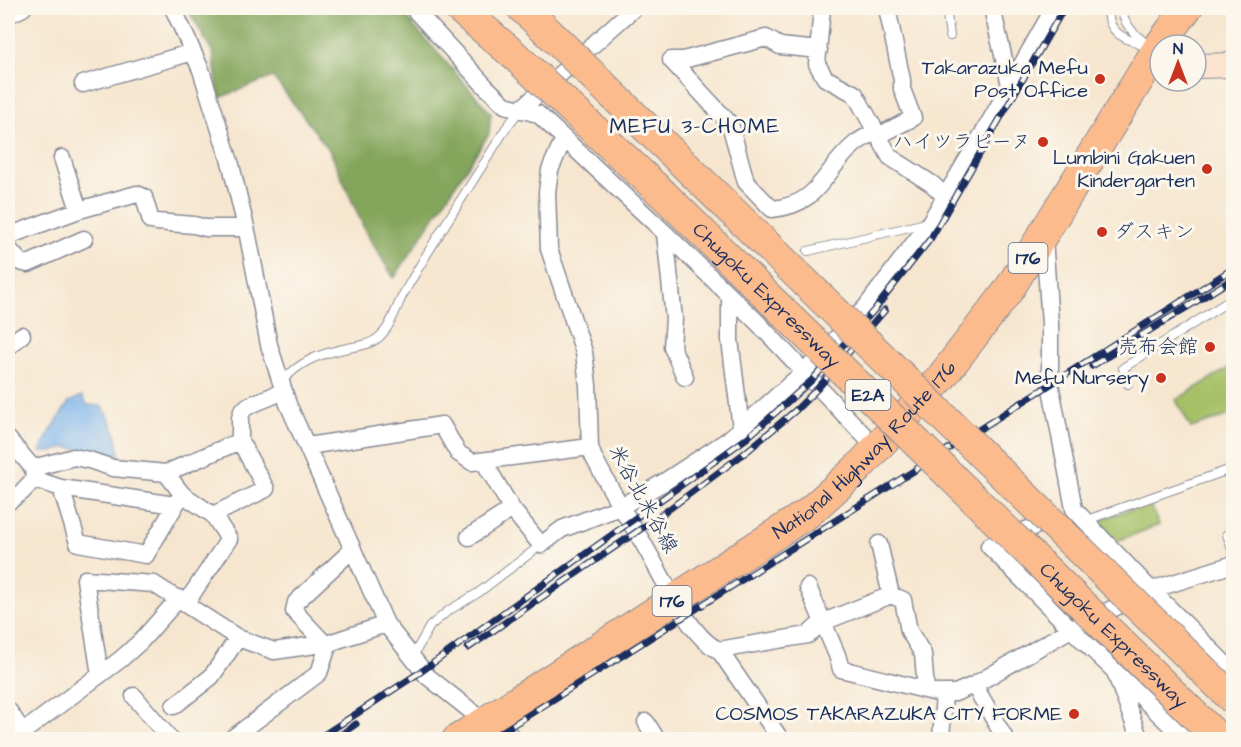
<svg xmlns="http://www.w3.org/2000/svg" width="1241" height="747" font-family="'Architects Daughter','Klee One',sans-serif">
<rect width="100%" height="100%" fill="#fbf7ec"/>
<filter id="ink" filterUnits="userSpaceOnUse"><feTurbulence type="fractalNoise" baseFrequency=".0167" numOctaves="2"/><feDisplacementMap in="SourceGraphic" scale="12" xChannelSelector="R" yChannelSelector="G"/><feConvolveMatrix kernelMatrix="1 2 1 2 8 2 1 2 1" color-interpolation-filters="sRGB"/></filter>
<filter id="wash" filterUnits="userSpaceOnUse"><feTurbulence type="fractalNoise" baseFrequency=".008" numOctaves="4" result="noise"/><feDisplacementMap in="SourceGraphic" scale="24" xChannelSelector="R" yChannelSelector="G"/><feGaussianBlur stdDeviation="1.35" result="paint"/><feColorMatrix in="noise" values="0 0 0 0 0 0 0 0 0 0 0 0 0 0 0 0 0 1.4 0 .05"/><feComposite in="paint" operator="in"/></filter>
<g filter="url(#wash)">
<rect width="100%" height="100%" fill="#f6e6cf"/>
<path fill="#a5c066" stroke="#607862" stroke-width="1.5" d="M1233 365V414L1191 428 1176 400Z
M1149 503 1159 525 1117 541 1095 521Z"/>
<path fill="#84a65b" stroke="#506a5c" stroke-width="1.5" d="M187 8H395L407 18 491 113 489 134 394 278 366 233 330 151 273 77 219 98 213 53Z"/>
<path fill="#7cb3eb" stroke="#4c71a4" stroke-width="1.5" d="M82 396 87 405 101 406C114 422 120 441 119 462L91 452 65 447 53 452H40L47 437 69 402Z"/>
</g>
<g filter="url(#ink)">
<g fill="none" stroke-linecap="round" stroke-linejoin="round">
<g stroke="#888a96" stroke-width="10">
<path id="lane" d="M946 8 950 36
M1109 8C1105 35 1129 40 1150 48
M1122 8C1122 23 1135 35 1146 43
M808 251 926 223
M281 382C302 360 319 354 348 348 358 346 370 345 378 338 392 327 396 306 405 291 437 235 473 182 506 128L520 110
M1128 384 1123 368 1229 301 1234 302
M1084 521 1234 468
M1227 534 1234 556
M412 658 430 626 448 611 478 593 541 545"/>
</g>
<g stroke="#888a96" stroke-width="19">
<path id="street" d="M173 8 201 70 231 165 248 236 269 345 288 404 386 624 427 676 485 722
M413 8 486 87 505 105 538 114 665 233 756 321 876 448
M822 8 817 64 825 78 855 94 890 157 932 184 945 196
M992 8 1010 85
M8 15 23 8
M671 60 730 124 746 182 772 209C821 205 823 170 855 144 861 139 868 136 875 132
M671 60H683L766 38 780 46 819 50
M83 84 193 52
M520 110 634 8
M8 120V122
M878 136 913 118 902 89V80L887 8
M563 140 550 170 547 192 549 249 584 352 588 385 590 447 593 456C607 483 621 508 637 533 656 562 688 638 719 650L781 740
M62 158 79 210
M665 233 674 319 672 347 685 377
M8 236 79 210 137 194 144 197 151 221 156 222 194 225 206 228H246
M1044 238 1050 324V383L1074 509 1151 590 1234 673
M8 248 20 262 28 264 84 239
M730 298V340L741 428
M8 347 22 335
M8 439 33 468 74 457 89 460 113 468 166 473 182 494 213 515 229 539 186 603
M308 446 442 425 458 453 472 462 590 447
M484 462 512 509 541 545 562 529 620 507 664 482 728 440 808 368 865 308 930 222 986 128 1054 8
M33 468 34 479 61 488 175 505
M166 473 240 441
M61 488 78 543 146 555 182 494
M8 502 22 492 34 479
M213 515 266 489 240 441V418L242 411 248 406 284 391
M1054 518 989 546 1071 629 1186 740
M469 537 512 509
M879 544 891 595
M808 587 837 655 841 669 937 693H955L974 685 1071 629 1151 590 1234 564
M325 644 294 611 296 602 353 549
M719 650 808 635 821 623 891 595 903 600 909 631 923 654 926 690
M1115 672 1140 740
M100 675 85 579 154 584 238 638 274 651 329 643
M974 685 1006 740
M134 696 171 740
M174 706 211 677 238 638
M8 710 23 732 21 740
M494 716 514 740
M646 722 657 740
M23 732 121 659 141 641 179 598
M230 740 319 673 329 643 386 624
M941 740 944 693"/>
</g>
<g stroke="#888a96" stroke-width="26">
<path id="secondary" d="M1196 66 1234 65"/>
</g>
<g stroke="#888a96" stroke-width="32">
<g id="highway">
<path d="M459 8 513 54"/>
<path d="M522 8 543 27"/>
<path d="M1160 45 1187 8"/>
<path id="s1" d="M457 740 808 513 858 468 940 379 1008 291 1160 45"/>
</g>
</g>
<use href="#lane" stroke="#fff" stroke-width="8"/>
<use href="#street" stroke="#fff" stroke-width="16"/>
<use href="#secondary" stroke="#fde4d1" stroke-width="24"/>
<use href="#highway" stroke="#fbbb8d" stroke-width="30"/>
<g stroke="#1b2f5e" stroke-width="7">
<path id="rail" d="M1092 366 1234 278
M468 648 661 515 746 452 796 410 818 388 885 310
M316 740 422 671 747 438 812 380 875 309 931 238 1064 8
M333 740 356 724
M489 740 1234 268"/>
</g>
<use href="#rail" stroke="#fbf7ec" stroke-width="4.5" stroke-dasharray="14" stroke-linecap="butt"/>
<g stroke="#888a96" stroke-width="32" stroke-linecap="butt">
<g id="highway-bridge">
<path d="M543 27 1234 700"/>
<path id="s2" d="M513 54 666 197 1220 740"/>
</g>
</g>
<use href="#highway-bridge" stroke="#fbbb8d" stroke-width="30"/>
</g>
</g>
<g fill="#c8321e" stroke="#fbf7ec" stroke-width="2">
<circle cx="1100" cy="79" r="6"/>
<circle cx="1043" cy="142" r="6"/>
<circle cx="1207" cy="169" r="6"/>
<circle cx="1102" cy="232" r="6"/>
<circle cx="1210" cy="347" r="6"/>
<circle cx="1161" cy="378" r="6"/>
<circle cx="1074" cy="714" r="6"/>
</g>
<g text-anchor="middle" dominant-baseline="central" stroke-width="6" stroke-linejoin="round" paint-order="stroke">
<g fill="#fbf7ec" stroke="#5e6b89" stroke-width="1.5">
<rect x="1008.5" y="243" width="39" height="30" rx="4.5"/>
<rect x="845.5" y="380" width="45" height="30" rx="4.5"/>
<rect x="652.5" y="586" width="39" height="30" rx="4.5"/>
</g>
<g font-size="18" font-weight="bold" fill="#1b2f5e">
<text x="1028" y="258">176</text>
<text x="868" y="395">E2A</text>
<text x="672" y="601">176</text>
</g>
<g font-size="20" fill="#1b2f5e" stroke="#fbf7ec" text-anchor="end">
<text x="1088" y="68">Takarazuka Mefu<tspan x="1088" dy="23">Post Office</tspan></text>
<text x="1031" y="142">ハイツラピーヌ</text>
<text x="1195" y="158">Lumbini Gakuen<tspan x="1195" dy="23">Kindergarten</tspan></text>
<text x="1114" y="232" text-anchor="start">ダスキン</text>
<text x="1198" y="347">売布会館</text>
<text x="1149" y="378">Mefu Nursery</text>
<text x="1062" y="714">COSMOS TAKARAZUKA CITY FORME</text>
</g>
<g font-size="20" fill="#1b2f5e" stroke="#fbf7ec">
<text stroke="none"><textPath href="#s2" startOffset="350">Chugoku Expressway</textPath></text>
<text stroke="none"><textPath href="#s1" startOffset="502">National Highway Route 176</textPath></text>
<text transform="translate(643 499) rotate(61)">米谷北米谷線</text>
<text stroke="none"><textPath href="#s2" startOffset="836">Chugoku Expressway</textPath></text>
</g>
<g font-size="21" letter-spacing="1.5" fill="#1b2f5e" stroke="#fbf7ec">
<text x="695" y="126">MEFU 3-CHOME</text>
</g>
</g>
<rect width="1241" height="747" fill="none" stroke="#fbf7ec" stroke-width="30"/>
<g transform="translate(1178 63)"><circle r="28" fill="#fbf7ec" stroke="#a1a7b3" stroke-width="1.5"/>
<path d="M0-4.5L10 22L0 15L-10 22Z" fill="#c8321e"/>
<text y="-9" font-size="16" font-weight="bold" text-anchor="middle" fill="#1b2f5e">N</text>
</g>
</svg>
